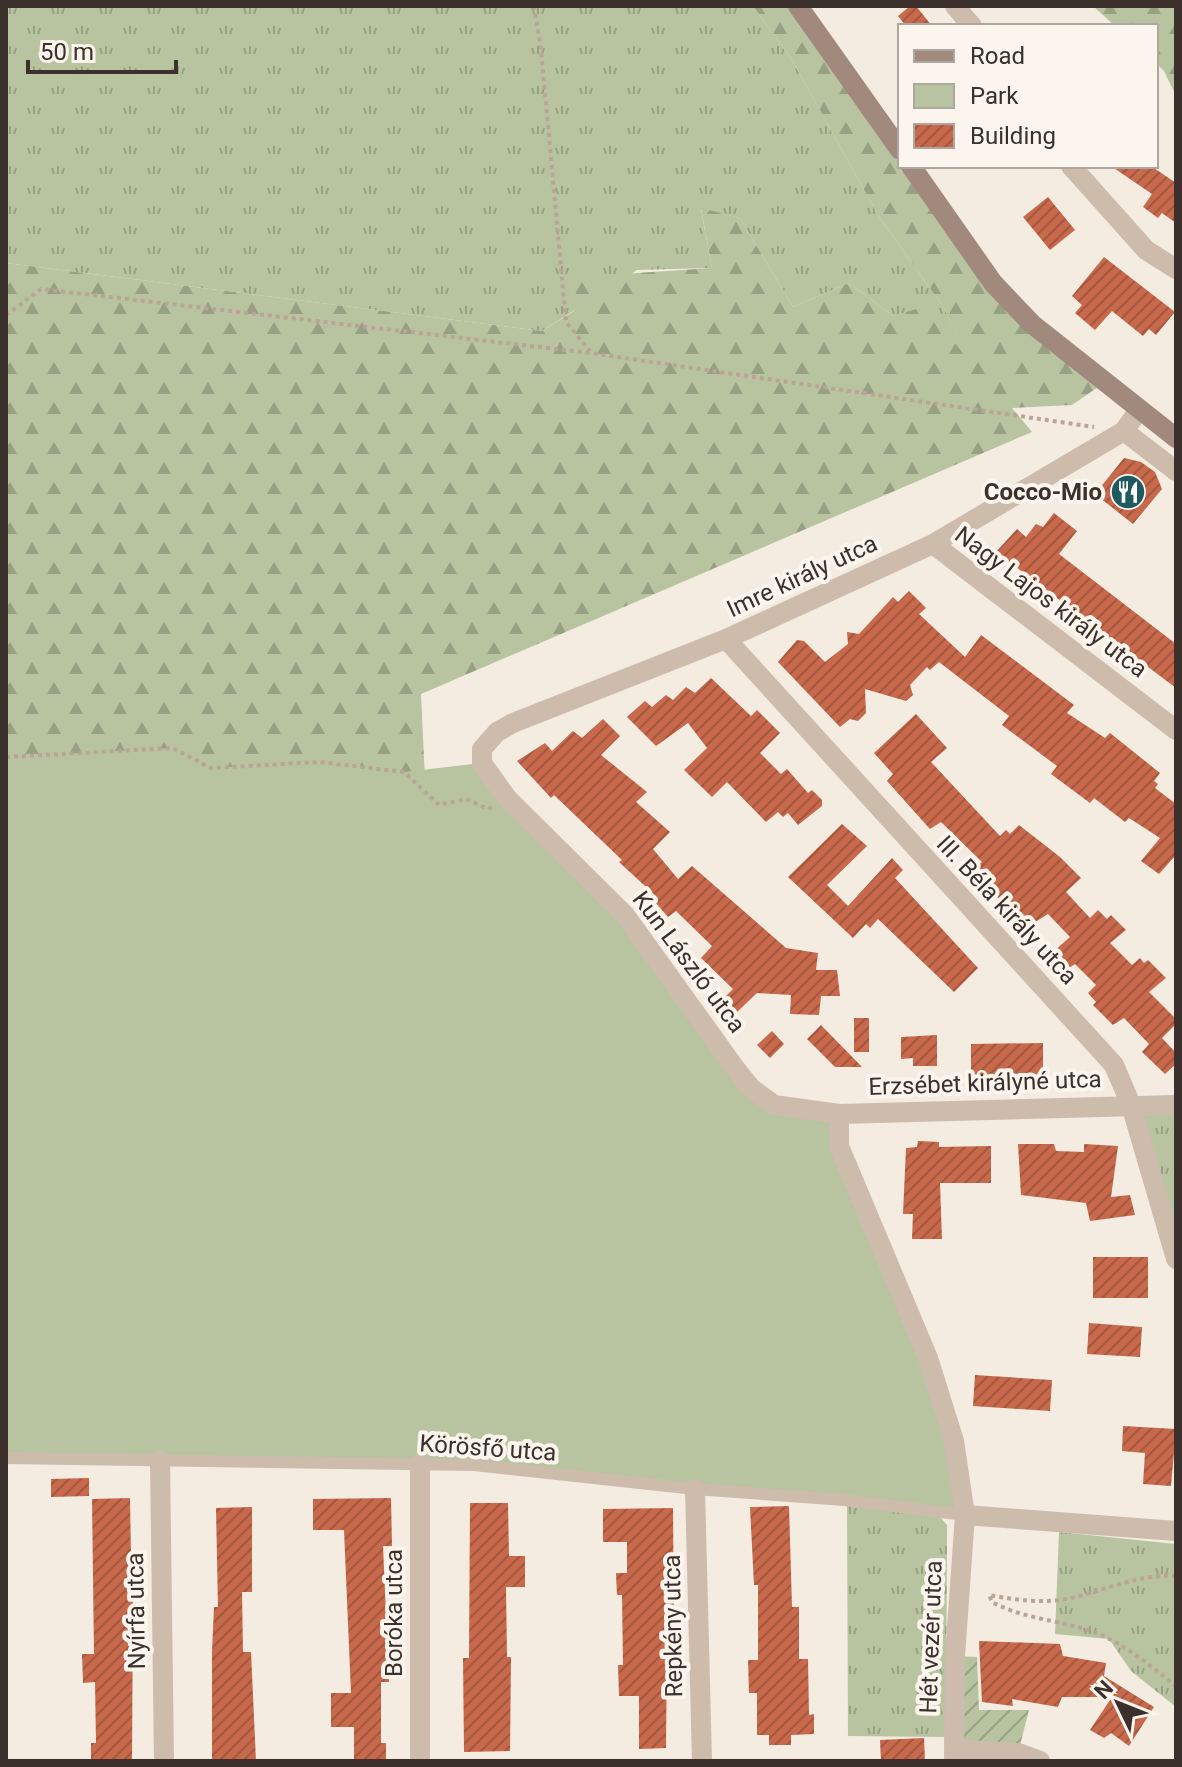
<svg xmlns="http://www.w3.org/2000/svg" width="1182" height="1767" font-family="Roboto,sans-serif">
<defs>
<pattern id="grass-tufts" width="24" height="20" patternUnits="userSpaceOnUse" patternTransform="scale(2)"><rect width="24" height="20" fill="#b8c4a0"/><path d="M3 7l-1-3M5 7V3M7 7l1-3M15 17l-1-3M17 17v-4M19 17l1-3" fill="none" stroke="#97a083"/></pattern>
<pattern id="forest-firs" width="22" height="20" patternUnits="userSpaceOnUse" patternTransform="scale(2)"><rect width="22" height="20" fill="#b8c4a0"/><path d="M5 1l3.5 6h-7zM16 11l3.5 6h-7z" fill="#97a083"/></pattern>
<pattern id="garden-furrows" width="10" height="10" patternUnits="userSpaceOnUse" patternTransform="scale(2)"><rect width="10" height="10" fill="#b8c4a0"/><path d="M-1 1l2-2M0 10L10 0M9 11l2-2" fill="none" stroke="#97a083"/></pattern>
<pattern id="building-hatch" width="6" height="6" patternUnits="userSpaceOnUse" patternTransform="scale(2)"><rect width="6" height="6" fill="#c8694b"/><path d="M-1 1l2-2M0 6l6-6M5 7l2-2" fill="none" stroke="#a4573f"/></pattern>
</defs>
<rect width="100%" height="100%" fill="#f4ebe1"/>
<path fill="url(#grass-tufts)" d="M6 6H753L792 60 878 215 944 308 968 359 893 316 849 283 793 307 740 218 701 209 712 268 637 270 542 331 6 263Z
M1132 1105H1176V1259Z
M847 1505 939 1516 947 1525 946 1737 848 1736Z
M1059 1532 1176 1544V1707L1131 1671 1109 1639 1055 1634Z"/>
<path fill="url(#forest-firs)" d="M753 6H790L900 160V166H904L993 291 1101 385 1072 405 1012 408 1032 432 421 694 426 801 6 1392V263L542 331 574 311 577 277 712 268 701 208 740 218 793 307 849 283 893 316 923 307 966 356 944 308 878 215 792 60Z
M1093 6H1176V96L1164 71 1156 63V26H1115Z"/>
<path fill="#b8c4a0" d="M173 748 211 768 320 762 404 772 482 763 625 915 751 1088 839 1114V1146L928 1358 965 1515 474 1465 6 1458V757Z"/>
<path fill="url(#garden-furrows)" d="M955 1656 977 1657 979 1710H1029L1018 1753 954 1749Z"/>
<path fill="url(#building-hatch)" d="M910 6H916L932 26H906L898 16Z
M1111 166H1151L1176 183V223L1162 213 1158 218 1143 207 1152 194Z
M1048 197 1075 230 1050 250 1023 217Z
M1104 257 1175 312 1156 335 1149 329 1143 336 1112 311 1095 330 1075 313 1082 305 1072 296Z
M1124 458 1141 462 1155 472 1162 489 1133 524 1095 494Z
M1054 513 1077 531 1059 554 1176 644V688L996 552 1017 529 1026 537 1036 524 1043 527Z
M909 591 926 608 919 614 965 657 981 635 1074 705 1067 713 1105 738 1110 733 1160 773 1154 781 1158 784 1155 788 1176 804V855L1159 874 1141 861 1160 838 1129 818 1125 822 1094 798 1090 803 1051 774 1057 766 1002 725 1009 716 939 662 930 670 927 667 910 685 913 695 906 701 865 689 866 713 858 721 850 719 840 727 778 662 797 640 804 641 825 662 848 644 847 632 859 634 893 597 898 602Z
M711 678 751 716 757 710 780 733 760 753 781 774 787 769 808 793 812 790 822 800V806L798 825 788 813 783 817 778 812 766 822 727 782 712 797 684 770 707 748 688 723 656 746 627 717 645 701 652 707 666 695 673 700 686 687 695 693Z
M916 714 947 748 931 762 1000 836 1006 830 1010 834 1019 825 1060 857 1081 878 1066 892 1090 918 1098 910 1107 919 1111 915 1126 930 1110 943 1132 965 1140 958 1144 963 1148 960 1166 978 1149 992 1176 1019V1024L1162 1038 1176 1053V1064L1165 1074 1142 1052 1149 1044 1124 1018 1113 1025 1093 1005 1096 1002 1088 993 1096 985 1075 964 1069 968 1053 952 1070 937 1048 914 1024 929 1006 910 1008 907 970 872 982 862 941 822 930 829 887 781 893 774 874 753Z
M603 719 620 736 601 755 647 792 636 802 670 832 653 849 678 879 692 866 786 948 818 953 816 970H837L840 996H821L819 1015 790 1014 791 995 757 993 737 1012 724 998 733 989 701 958 712 946 676 911 668 917 655 902 658 898 619 862 622 860 554 795 551 798 517 761 545 743 552 751 573 731 582 738Z
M842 824 867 846 827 885 848 906 892 858 903 870 895 878 978 968 954 992 878 919 870 928 866 924 853 938 788 877Z
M854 1018H869V1052H854Z
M821 1025 862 1067H835L807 1039Z
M772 1031 784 1044 770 1058 757 1045Z
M937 1035V1066H913V1058L901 1059V1037Z
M1043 1043V1078H971V1044Z
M918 1141 939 1142V1147L991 1146V1183H940L942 1239H912L913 1214H903L906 1148 917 1147Z
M1018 1144H1054L1056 1151 1084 1152V1144L1118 1146 1111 1197 1130 1195 1135 1215 1090 1221 1086 1203 1021 1195Z
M1093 1257H1148V1298H1093Z
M1089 1323 1142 1327 1140 1357 1087 1354Z
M975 1375 1052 1380 1050 1411 973 1406Z
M1123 1426 1176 1429 1171 1486 1143 1484 1145 1453 1122 1451Z
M89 1478V1496L51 1497V1479Z
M130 1498 131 1558H136L137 1588H133L132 1761H91V1743H96L95 1682 83 1683 82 1654H94L92 1499Z
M391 1498 392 1546H383L389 1682H381V1743H386V1761H354V1727H331V1693H351L344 1530H313V1499Z
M470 1503H508L509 1556H525V1587H506L507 1657H511L510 1751 464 1752 463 1658H469Z
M789 1506 792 1607H799V1659H808L809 1715 814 1714V1734L791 1735V1745H769V1735H757V1693H749L748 1660H758V1585H754L750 1507Z
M252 1507V1592H242L243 1652H251L256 1761H212V1652L214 1607H218L216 1508Z
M673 1508 674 1643H667L666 1748 639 1749V1696H619L618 1665H623L622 1595H617L616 1573H627V1542H603V1509Z
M979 1641 1060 1644 1063 1656 1106 1663 1104 1676 1154 1707 1129 1746 1111 1733 1104 1738 1090 1730 1112 1697H1062L1058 1707 1012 1699 1013 1706 982 1702Z
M924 1738 925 1761H881L880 1740Z"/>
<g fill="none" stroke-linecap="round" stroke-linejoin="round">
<path stroke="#b9a596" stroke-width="4" stroke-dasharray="4 4" stroke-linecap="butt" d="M534 6 541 49 566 322 590 351
M6 315 41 289 591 353 1094 427
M6 757 173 748 211 768 320 762 404 772 439 805 466 799 488 809 493 806
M1176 1576C1139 1574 1106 1590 1071 1598 1044 1604 1016 1600 989 1595L992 1602C1025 1620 1064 1620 1099 1634 1127 1646 1152 1667 1176 1686"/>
<path stroke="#cdbbac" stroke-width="12" d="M6 1458 474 1465 695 1489 844 1500 965 1515"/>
<path stroke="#cdbbac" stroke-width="20" d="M955 6 972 26
M1071 166 1146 250 1176 269
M1139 410 1124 431 933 544 726 639 513 723 497 732 482 749V763L507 798 625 915 735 1068 751 1088 774 1105 839 1114 1176 1105
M1124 431 1176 471
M933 544 1176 730
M726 639 1114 1065 1131 1105 1176 1259
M839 1114V1146L928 1358 954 1441 965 1515 955 1656 954 1761
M160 1460 164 1761
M420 1464V1761
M695 1489 702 1761
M965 1515 1176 1531
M954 1749 1018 1753 1040 1761"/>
<path stroke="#a18a7d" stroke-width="20" d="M798 6 900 150
M911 166 993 283 1032 324 1176 438"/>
</g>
<defs>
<g id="restaurant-disc" transform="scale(1.8)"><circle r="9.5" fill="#1f5a5e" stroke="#fbf5ee"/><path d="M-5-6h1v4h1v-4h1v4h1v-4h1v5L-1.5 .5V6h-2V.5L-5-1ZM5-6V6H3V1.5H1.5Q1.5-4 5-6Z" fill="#fff"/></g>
</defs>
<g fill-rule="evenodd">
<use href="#restaurant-disc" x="1128" y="492"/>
</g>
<g text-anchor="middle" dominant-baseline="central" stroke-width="8" stroke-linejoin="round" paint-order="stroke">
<g font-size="24" font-weight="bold" fill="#3b302b" stroke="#fbf5ee" text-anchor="end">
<text x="1102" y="492">Cocco-Mio</text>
</g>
<g font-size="24" fill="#3b302b" stroke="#fbf5ee">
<text transform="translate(802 576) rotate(-25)">Imre király utca</text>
<text transform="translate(1051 602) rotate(37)">Nagy Lajos király utca</text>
<text transform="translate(1007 910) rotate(47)">III. Béla király utca</text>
<text transform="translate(689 962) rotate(53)">Kun László utca</text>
<text transform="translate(985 1083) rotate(-2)">Erzsébet királyné utca</text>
<text transform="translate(488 1448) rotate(4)">Körösfő utca</text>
<text transform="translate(136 1611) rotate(-91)">Nyírfa utca</text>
<text transform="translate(394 1613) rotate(-90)">Boróka utca</text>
<text transform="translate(673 1626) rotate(-91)">Repkény utca</text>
<text transform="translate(931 1637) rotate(-88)">Hét vezér utca</text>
</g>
</g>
<rect width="1182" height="1767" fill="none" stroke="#3b302b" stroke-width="16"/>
<rect x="898" y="24" width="260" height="144" fill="#fbf5ee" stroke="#aea6a0" stroke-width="2"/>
<rect x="914" y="50" width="40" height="12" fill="#a18a7d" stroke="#aea6a0" stroke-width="2"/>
<text x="970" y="64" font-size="24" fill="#3b302b">Road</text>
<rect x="914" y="84" width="40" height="24" fill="#b8c4a0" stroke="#aea6a0" stroke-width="2"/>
<text x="970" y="104" font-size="24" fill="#3b302b">Park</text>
<rect x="914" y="124" width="40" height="24" fill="url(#building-hatch)" stroke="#aea6a0" stroke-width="2"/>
<text x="970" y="144" font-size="24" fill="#3b302b">Building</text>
<g transform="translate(1118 1703) rotate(313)" stroke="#fbf5ee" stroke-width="6" paint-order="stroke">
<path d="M0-6L14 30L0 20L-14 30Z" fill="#3b302b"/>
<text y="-12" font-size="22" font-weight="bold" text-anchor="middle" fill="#3b302b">N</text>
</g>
<path d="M28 60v12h148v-12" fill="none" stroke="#3b302b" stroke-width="4"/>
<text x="40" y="60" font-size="24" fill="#3b302b" stroke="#fbf5ee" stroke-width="6" paint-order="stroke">50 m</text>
</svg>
